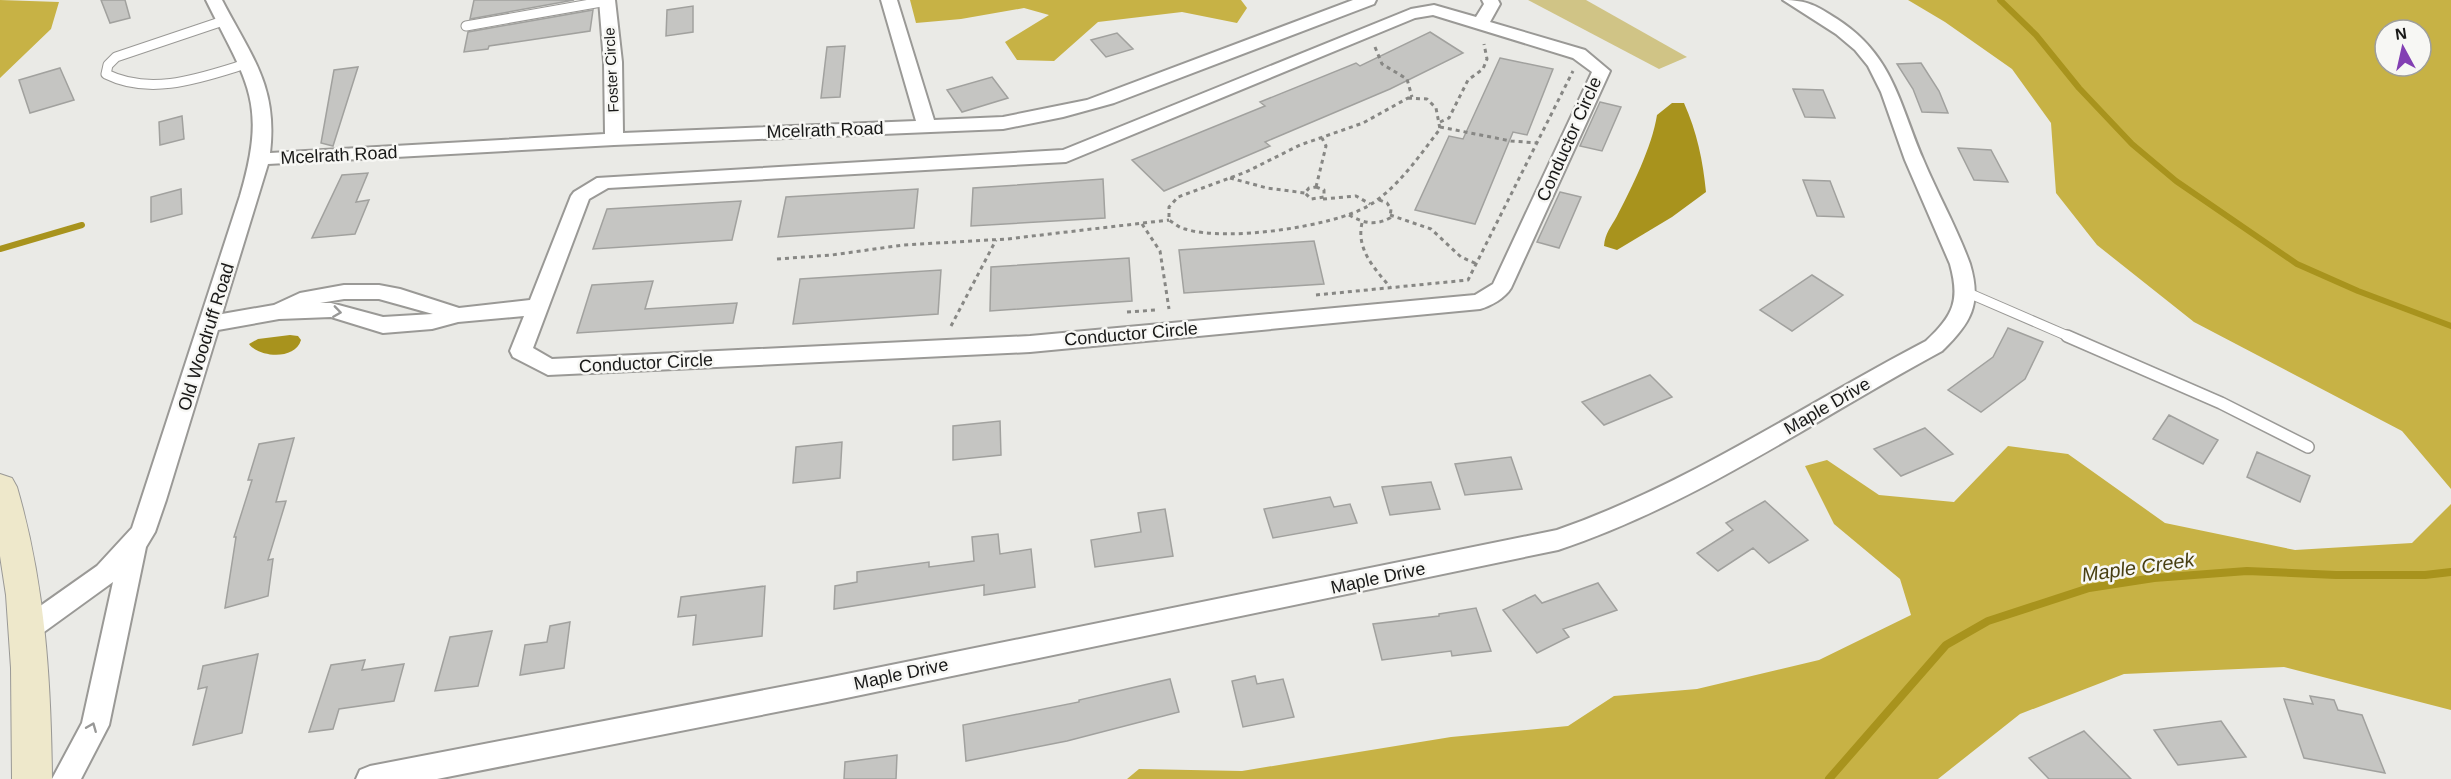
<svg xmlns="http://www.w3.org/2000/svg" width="2451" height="779" font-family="Arial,sans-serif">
<rect width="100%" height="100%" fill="#eaeae6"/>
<path fill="#d0c486" d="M1528 0H1586L1687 57 1659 69Z"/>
<path fill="#c7b245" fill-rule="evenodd" d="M0 0 59 2 51 29 0 78Z
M910 0H1241L1247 8 1237 23 1182 12 1098 22 1054 61 1017 60 1005 42 1049 15 1024 8 961 19 916 23Z
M1908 0H2451V489L2402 431 2194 322 2097 245 2056 193 2051 123 2012 69 1945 22ZM2385 30H2421V66H2385Z
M2008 446 2068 454 2165 523 2295 550 2412 543 2451 504V710L2284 667 2124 674 2020 714 1938 779H1127L1139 769 1242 771 1451 737 1568 726 1614 696 1697 689 1819 660 1911 615 1900 579 1834 524 1805 466 1827 460 1879 495 1954 502Z"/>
<path fill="#a8931d" d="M1672 103H1684C1697 132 1703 161 1706 192L1672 217 1617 250 1604 246C1605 233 1611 227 1617 216 1632 187 1652 147 1657 115Z
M290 335 298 336 301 340C295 361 258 357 249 344L258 339Z"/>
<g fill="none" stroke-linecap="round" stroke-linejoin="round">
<path stroke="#a8931d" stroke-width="6" d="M2000 0 2036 35 2079 88 2132 144 2176 181 2297 264 2358 291 2451 326
M0 249 82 225"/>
<path stroke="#a8931d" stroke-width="8" d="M1829 779 1946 645 1988 621 2089 588 2154 578 2247 571 2336 575H2425L2451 572"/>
</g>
<path fill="#c5c5c2" stroke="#a1a19e" stroke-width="1.5" d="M101 0H125L130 18 110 23Z
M474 0H574L470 19Z
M693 6V32L666 36 667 10Z
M593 10 590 31 489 46 488 49 464 52 468 32Z
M1430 32 1463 53 1390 89 1265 142 1270 146 1164 191 1132 160 1265 106 1260 102 1356 63 1360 66Z
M1117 33 1133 49 1106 57 1091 40Z
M845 46 840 97 821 98 827 47Z
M1500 58 1553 69 1527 135 1513 132 1475 224 1415 210 1449 136 1463 139Z
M1921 63 1939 91 1948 113 1922 112 1913 89 1897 64Z
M358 67 333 146 321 143 334 70Z
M60 68 74 100 30 113 19 80Z
M992 77 1008 98 962 112 947 90Z
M1793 89 1823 90 1835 118 1805 117Z
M1600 102 1621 107 1602 151 1580 146Z
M182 116 184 139 160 145 159 122Z
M1958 148 1991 150 2008 182 1974 180Z
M368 173 356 202 369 200 355 234 312 238 342 175Z
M1103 179 1105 218 971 226 973 188Z
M1803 180 1830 181 1844 217 1817 216Z
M181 189 182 214 151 222V197Z
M918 189 914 228 778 237 786 197Z
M1560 192 1581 197 1559 248 1537 242Z
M741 201 732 240 593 249 607 209Z
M1314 241 1324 284 1184 293 1179 250Z
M1129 258 1132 301 990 311 991 267Z
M941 270 938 314 793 324 800 279Z
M1812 275 1843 295 1792 331 1760 310Z
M653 281 645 309 737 303 733 323 577 333 592 285Z
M2008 328 2043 342 2025 379 1981 412 1948 390 1993 357Z
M1650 375 1672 397 1604 425 1582 402Z
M2169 415 2218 440 2203 464 2153 439Z
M1000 421 1001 455 953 460V426Z
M1925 428 1953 454 1901 476 1874 449Z
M294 438 276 502 286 501 268 560 273 559 268 596 225 608 236 537H234L252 480H248L259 444Z
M842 442 840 478 793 483 796 447Z
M2257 452 2310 476 2300 502 2247 477Z
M1511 457 1522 489 1465 495 1455 464Z
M1431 482 1440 509 1390 515 1382 487Z
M1330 497 1334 507 1350 504 1357 523 1273 538 1264 509Z
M1765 501 1808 540 1769 563 1753 548 1718 571 1697 553 1733 530 1726 523Z
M1165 509 1173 556 1095 567 1091 540 1141 532 1138 513Z
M998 534 1000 554 1031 549 1035 587 984 595V585L834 609 835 586 857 582V572L929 562V567L974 561 972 537Z
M1598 583 1617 610 1563 629 1569 637 1537 653 1503 610 1535 595 1542 603Z
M765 586 762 636 693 645 696 615 678 617 681 597Z
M1476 608 1491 651 1452 656 1451 651 1382 660 1373 624 1439 616V614Z
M570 622 564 668 520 675 525 645 547 642 550 626Z
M492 631 478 686 435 691 450 637Z
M258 654 242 733 193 745 207 687 198 689 203 666Z
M365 660 362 670 404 664 394 701 339 709 333 729 309 732 331 665Z
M1255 676 1257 684 1283 679 1294 717 1243 727 1232 681Z
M1170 679 1179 712 1067 741 966 761 963 725 1079 702V700Z
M2310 696 2334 700 2338 710 2362 715 2385 773 2304 758 2284 699 2313 704Z
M2221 721 2246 757 2178 765 2154 730Z
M2084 731 2131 779H2049L2029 758Z
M897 755 896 779H844L845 762Z"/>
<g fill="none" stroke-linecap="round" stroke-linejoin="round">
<g stroke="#9a9996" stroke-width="11">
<path id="service-far1" d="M223 21 116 57 108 65 106 74C152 97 203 77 249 63
M466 26 607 1
M1966 292 2070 337"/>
</g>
<g stroke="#9a9996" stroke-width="14">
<path id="service" d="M2067 336 2221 403 2308 447"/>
</g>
<g stroke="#9a9996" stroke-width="4">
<path id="minor" d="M206 0H222C251 56 278 86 270 153L605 134 604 62 599 0H615L622 62 623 133 916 121 881 0H897L934 120 1003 117 1087 100 1353 0H1376L1374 4 1114 103 1063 117 1003 129 614 145 268 164 222 314 274 305 300 293 344 285H379L400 289 459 308 530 300 571 196 574 192 597 178 1063 150 1411 9 1434 5 1476 17 1484 4 1482 0H1498L1500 4 1490 22 1585 50 1610 71 1511 288C1505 298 1491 306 1480 309L1030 352 548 375 513 357 510 351 524 316 458 322 432 329 383 333 331 317 279 319 218 330 166 500 155 532 146 547 109 725 81 779H52L82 723 113 582 37 637 28 640 19 637 15 629 19 621 97 566 132 528 240 196C268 101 247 83 206 0ZM1433 15 1573 58 1592 72 1493 284 1475 295 1030 336 552 359 533 348 589 199 608 188 1066 162 1415 18ZM344 299H379L433 314 383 317 331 303H320Z
M1783 0C1807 0 1817 6 1837 19 1893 55 1899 103 1923 159 1938 195 1957 228 1970 264 1982 304 1971 323 1942 351 1814 420 1696 504 1558 550L827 702 437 779H356L360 770 370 766 827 678 1557 530C1689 484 1803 405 1926 341 1954 315 1960 300 1950 264L1905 160 1881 92 1868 66 1855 50 1836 34Z"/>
</g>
<g stroke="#9a9996" stroke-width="2">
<path id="secondary" d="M0 474 12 478 17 487C45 583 51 679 52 779H12L11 668 6 595 0 556Z"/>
</g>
<path stroke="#878784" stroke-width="3" stroke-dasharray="4 4" stroke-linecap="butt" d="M1375 47 1382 64 1407 79 1412 97
M1408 98 1427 99 1436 108 1440 129C1420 155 1397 189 1368 206 1332 227 1225 242 1185 229 1179 228 1174 223 1169 220V207L1178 197 1246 172 1300 145 1363 123Z
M1440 122 1449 118 1468 80 1483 69 1487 59 1484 44
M1440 127 1511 141 1538 143
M1230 178 1267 188 1305 193
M1316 187 1324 190V197L1311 199 1305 193 1309 188Z
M1316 187 1326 146 1322 138
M1323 199 1356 196 1370 204
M1349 215C1363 223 1375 226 1390 218L1391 209 1387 203 1377 199
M1390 215 1431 229 1461 257 1477 264
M1362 223C1356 249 1374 268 1390 287
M1142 224 1160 251 1169 309
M777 259 832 255 903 245 1007 239 1169 220
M1316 295 1468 280 1573 71
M1127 312 1156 310
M951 326 996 240"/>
<use href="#service-far1" stroke="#fff" stroke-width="9"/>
<use href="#service" stroke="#fff" stroke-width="11"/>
<use href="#minor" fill="#fff" fill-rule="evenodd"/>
<use href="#secondary" fill="#eee8cb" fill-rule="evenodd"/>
</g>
<defs><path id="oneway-chevron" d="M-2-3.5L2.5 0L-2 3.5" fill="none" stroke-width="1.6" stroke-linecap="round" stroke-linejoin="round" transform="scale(1.5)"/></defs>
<g stroke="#989897">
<use href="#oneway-chevron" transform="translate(337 312) rotate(8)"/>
<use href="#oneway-chevron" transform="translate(92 727) rotate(-68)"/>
</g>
<g text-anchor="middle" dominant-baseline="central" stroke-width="5" stroke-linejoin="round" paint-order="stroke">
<g font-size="15" fill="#191918" stroke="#f7f7f4">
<text transform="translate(611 70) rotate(-93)">Foster Circle</text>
</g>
<g font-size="18" fill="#191918" stroke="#f7f7f4">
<text transform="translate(825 130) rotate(-2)">Mcelrath Road</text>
<text transform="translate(1569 139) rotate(-66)">Conductor Circle</text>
<text transform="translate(339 155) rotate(-3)">Mcelrath Road</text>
<text transform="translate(1131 334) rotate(-5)">Conductor Circle</text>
<text transform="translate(206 337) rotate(-73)">Old Woodruff Road</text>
<text transform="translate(646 363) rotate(-3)">Conductor Circle</text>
<text transform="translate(1827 406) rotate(-30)">Maple Drive</text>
<text transform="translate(1378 578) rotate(-12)">Maple Drive</text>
<text transform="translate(901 674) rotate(-12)">Maple Drive</text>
</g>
<g font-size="20" font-style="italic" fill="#483f12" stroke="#f7f7f4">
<text transform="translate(2138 567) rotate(-8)">Maple Creek</text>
</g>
</g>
<g transform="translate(2403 48) rotate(352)"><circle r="28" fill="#f7f7f4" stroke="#9e9e9c" stroke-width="1.5"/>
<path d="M0-4.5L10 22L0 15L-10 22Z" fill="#833fb3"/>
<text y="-9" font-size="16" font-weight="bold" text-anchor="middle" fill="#191918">N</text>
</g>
</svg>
